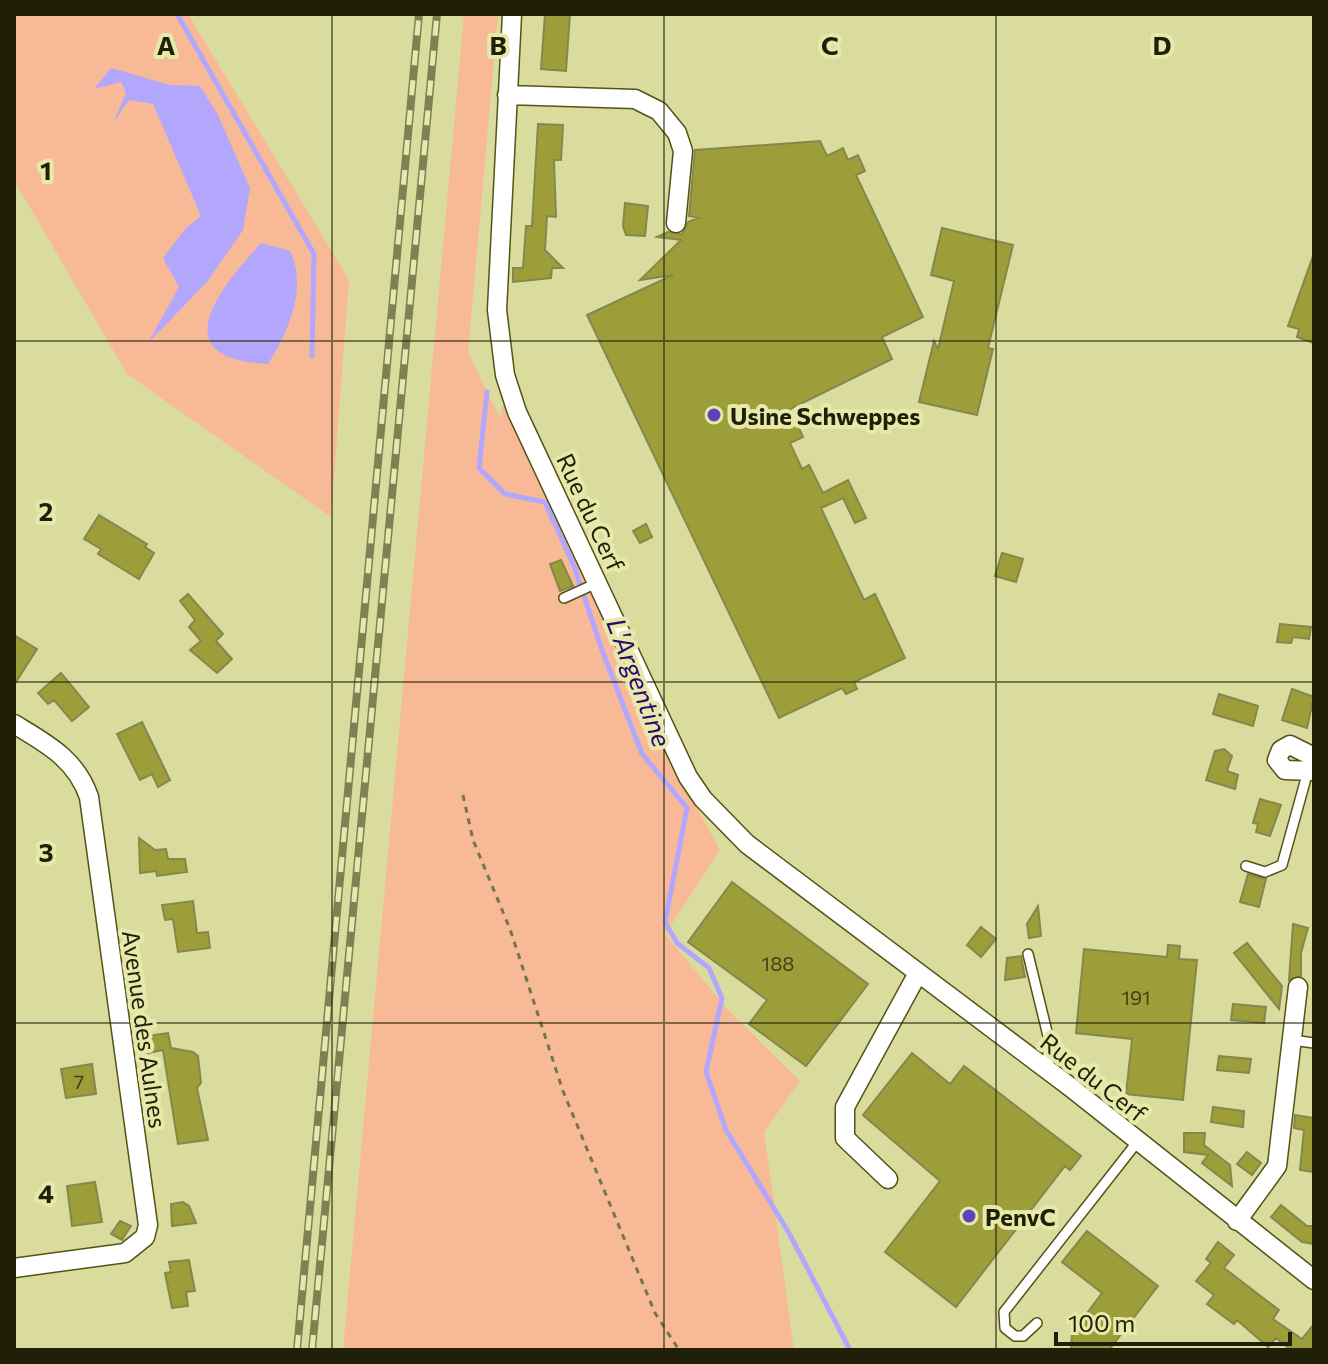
<svg xmlns="http://www.w3.org/2000/svg" width="1328" height="1364" font-family="Commissioner,sans-serif">
<rect width="100%" height="100%" fill="#dadc9e"/>
<path fill="#f8b996" d="M14 14H188L349 280 331 517 127 374 14 180Z
M464 14H498L468 353 500 418 505 398 671 752V761L720 850 665 934 729 1011 800 1081 764 1132 794 1350H343Z"/>
<path fill="#b3a7fd" d="M111 68 170 85 200 86 218 115 250 188 243 230 207 282 148 343 179 287 163 258 185 229 201 216 153 104 129 100 113 123 126 93 121 82 94 89Z
M261 243 290 251C308 287 288 333 268 364 162 359 219 289 261 243Z"/>
<g fill="none" stroke-linecap="round" stroke-linejoin="round">
<path stroke="#b3a7fd" stroke-width="5" d="M177 14 314 254 312 356
M487 392 479 468 505 494 545 502 574 566 602 650 642 754 687 808 665 922 677 943 709 968 722 998 706 1072 726 1130 789 1233 850 1350"/>
</g>
<path fill="#9d9e3a" stroke="#85874c" stroke-width="2" d="M545 14H570L566 71 541 69Z
M538 124 563 125 561 160H554L556 217 547 216 545 250 563 268H552L551 278 513 282V268H523L526 226H532Z
M820 141 827 156 843 148 848 160 858 155 865 171 856 175 923 317 882 337 892 359 790 409 803 437 790 443 802 469 809 465 823 493 848 480 866 518 855 523 843 498 821 508 864 600 875 594 905 658 854 682 857 689 846 694 842 688 779 718 587 315 673 275 640 280 681 240 657 237 668 232 682 234 688 222 698 218 689 216 695 150Z
M625 203 648 206 645 236 626 235 623 226Z
M942 228 1013 245 988 348 993 349 977 415 919 402 934 341 938 349 954 281 931 275Z
M1313 256H1314V343L1297 337 1299 329 1288 326Z
M99 515 147 544 145 547 154 553 139 579 98 554 101 549 84 539Z
M646 524 652 537 640 543 633 531Z
M1002 553 1023 559 1016 582 995 576Z
M561 560 573 586 560 591 550 564Z
M188 594 223 634 216 641 232 659 217 673 190 650 201 641 189 627 195 620 180 601Z
M1280 624 1311 627 1309 639 1293 637 1291 643 1277 642Z
M14 635 37 649 14 685Z
M61 673 89 707 72 721 54 700 48 704 38 693Z
M1292 689 1314 697 1307 728 1282 720Z
M1219 694 1258 706 1253 726 1213 714Z
M142 722 170 780 158 787 152 774 140 780 117 734Z
M1224 749 1232 756 1227 771 1238 775 1235 789 1206 780 1215 751Z
M1260 799 1281 805 1270 836 1256 832 1258 824 1253 823Z
M139 838 155 850 166 849 168 859H185L187 872 157 876 156 871 140 873Z
M1248 874 1266 879 1259 907 1240 902Z
M732 882 868 984 806 1066 749 1024 767 1000 688 942Z
M193 901 197 933 208 932 210 948 178 952 173 919 165 920 162 905Z
M1038 906 1041 936 1029 938 1027 924Z
M1293 924 1308 928 1301 953V976L1289 980Z
M981 927 996 939 981 957 967 945Z
M1247 943 1282 986 1279 1009 1234 953Z
M1168 945 1180 946 1179 959 1197 960 1183 1100 1126 1094 1132 1039 1076 1033 1084 949 1167 957Z
M1021 956 1025 977 1005 980 1007 958Z
M1233 1004 1266 1007 1264 1023 1231 1020Z
M168 1033 171 1048 193 1052 198 1056 201 1083 197 1088 208 1140 178 1144 163 1050 148 1053 146 1036Z
M912 1053 950 1084 964 1066 1081 1156 1070 1170 1065 1166 956 1307 885 1252 940 1181 863 1115Z
M1219 1056 1251 1059 1249 1073 1217 1070Z
M92 1064 96 1094 66 1098 61 1069Z
M1213 1107 1244 1111 1243 1127 1211 1122Z
M1295 1115 1314 1118V1172L1300 1170 1304 1130 1294 1128Z
M1184 1133H1205L1204 1145 1230 1165 1232 1186 1202 1163 1208 1155 1184 1152Z
M1247 1152 1261 1163 1252 1175 1237 1164Z
M95 1182 102 1222 72 1226 67 1186Z
M183 1202 189 1206 196 1223 172 1226 171 1204Z
M1281 1205 1307 1226H1314V1244L1302 1242 1271 1217Z
M120 1221 131 1226 122 1240 111 1234Z
M1087 1231 1158 1286 1109 1350H1071L1072 1333 1102 1293 1062 1262Z
M1218 1242 1234 1255 1224 1268 1279 1310 1273 1319 1302 1339 1314 1324V1350H1291L1276 1338 1268 1347 1237 1320 1234 1324 1207 1304 1214 1295 1196 1281 1211 1263 1206 1259Z
M189 1260 195 1291 186 1292 188 1306 172 1308 165 1273 171 1272 169 1262Z"/>
<g fill="none" stroke-linecap="round" stroke-linejoin="round">
<g stroke="#535316" stroke-width="12">
<path id="service" d="M564 598 597 583
M1246 866 1265 872 1282 865 1308 771
M1028 954 1049 1040 1047 1069
M1292 1040 1314 1043
M1037 1323 1023 1336H1015L1005 1328 1004 1312 1138 1141"/>
</g>
<g stroke="#535316" stroke-width="21">
<path id="minor" d="M512 14 497 310 505 375 517 412 688 777 703 799 747 844 1069 1086 1314 1280
M507 95 635 99 659 111 677 133 683 151 676 223
M14 724C47 744 76 759 89 797L148 1225 145 1237 125 1253 14 1268
M1314 757 1290 745 1281 750 1277 760 1285 770 1314 771
M888 1179 845 1138V1107L918 973
M1237 1221 1277 1166 1298 987"/>
</g>
<path stroke="#75764c" stroke-width="3" stroke-dasharray="6 6" stroke-linecap="butt" d="M463 795 473 840 510 929 563 1091 655 1313 679 1350"/>
<use href="#service" stroke="#fff" stroke-width="9"/>
<use href="#minor" stroke="#fff" stroke-width="18"/>
<g stroke="#7f8155" stroke-width="8">
<path id="rail" d="M297 1350 419 14
M312 1350 437 14"/>
</g>
<use href="#rail" stroke="#e7e9aa" stroke-width="5" stroke-dasharray="15" stroke-linecap="butt"/>
</g>
<path fill="none" stroke="#1f2007" stroke-width="2" stroke-opacity="0.55" d="M332 14V1350M664 14V1350M996 14V1350M14 341H1314M14 682H1314M14 1023H1314"/>
<g fill="#5f41b9" stroke="#e7e9aa" stroke-width="3">
<circle cx="714" cy="415" r="8"/>
<circle cx="969" cy="1216" r="8"/>
</g>
<g text-anchor="middle" dominant-baseline="central" stroke-width="8" stroke-linejoin="round" paint-order="stroke">
<g font-size="20" fill="#3e4014">
<text x="778" y="963">188</text>
<text x="1136" y="997">191</text>
<text x="79" y="1081">7</text>
</g>
<g font-size="24" font-weight="bold" fill="#1f2007" stroke="#e7e9aa" text-anchor="start">
<text x="730" y="415">Usine Schweppes</text>
<text x="985" y="1216">PenvC</text>
</g>
<g font-size="24" fill="#1f2007" stroke="#e7e9aa">
<text transform="translate(591 512) rotate(65)">Rue du Cerf</text>
<text transform="translate(145 1029) rotate(82)">Avenue des Aulnes</text>
<text transform="translate(1094 1077) rotate(38)">Rue du Cerf</text>
</g>
<g font-size="26" font-style="italic" fill="#2e076d" stroke="#e7e9aa">
<text transform="translate(640 682) rotate(69)">L'Argentine</text>
</g>
</g>
<g font-size="26" text-anchor="middle" font-weight="bold" fill="#1f2007" stroke="#e7e9aa" stroke-width="8" stroke-linejoin="round" paint-order="stroke">
<text x="166" y="55">A</text>
<text x="498" y="55">B</text>
<text x="830" y="55">C</text>
<text x="1162" y="55">D</text>
<text x="46" y="180">1</text>
<text x="46" y="521">2</text>
<text x="46" y="862">3</text>
<text x="46" y="1203">4</text>
</g>
<rect width="1328" height="1364" fill="none" stroke="#1f2007" stroke-width="32"/>
<path d="M1056 1332v12h234v-12" fill="none" stroke="#1f2007" stroke-width="4"/>
<text x="1068" y="1332" font-size="24" fill="#1f2007" stroke="#e7e9aa" stroke-width="6" paint-order="stroke">100 m</text>
</svg>
